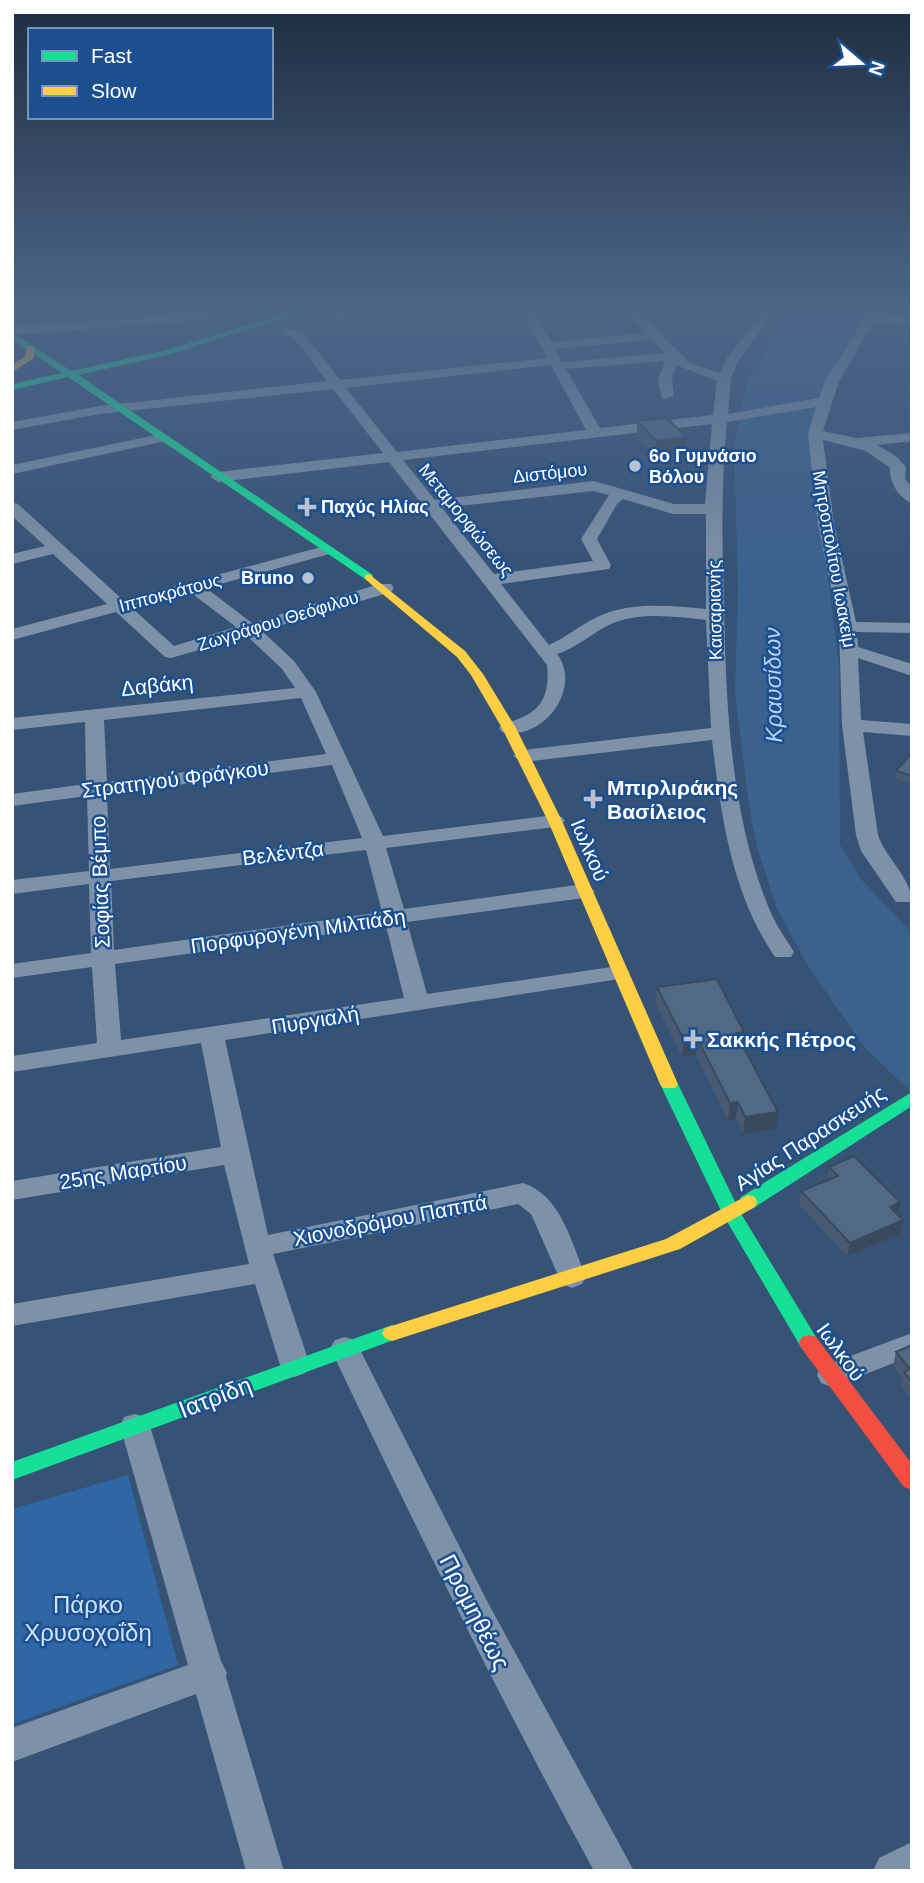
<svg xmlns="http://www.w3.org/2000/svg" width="924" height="1883" font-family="Helvetica,sans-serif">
<rect width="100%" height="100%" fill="#365274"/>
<path fill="#2f66a5" d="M128 1475 178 1665 12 1724V1509Z"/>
<path fill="#3b618d" d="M793 309H863C841 362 810 393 812 454L839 664 840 845 861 879 912 933V1093L865 1048 808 966 777 909 757 847 749 807 735 693 738 588 734 442 748 379Z"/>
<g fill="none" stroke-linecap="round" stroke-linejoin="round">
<path fill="#7d92a8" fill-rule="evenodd" d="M348 309H387L381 313 335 318 329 314Z
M520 309H532L551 342 645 333 623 309H636L690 363 720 373 727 358 765 309H777L738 361 731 379 728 414 819 398 825 381 870 309H882L879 314 912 318V326L875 321 839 381 823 431 856 438 912 433V441L877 445 896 456 906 467 905 479 912 487V503C898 498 889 481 890 468L866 451 823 440 834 524 856 622 912 623V633L857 632 858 647 912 664V676L858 658 861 720 912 724V736L863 732 878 835C885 857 912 879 912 902H896L861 851 856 835 842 725 839 627 818 524 808 434 816 407 727 422C721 483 722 542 724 603 726 705 730 815 770 911 776 925 786 939 794 952L791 957H775C731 893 721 815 712 740L523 762 513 756 523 750 711 728 706 620C675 617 639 611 609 625 591 634 576 648 557 654 583 688 543 742 502 732L499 728 502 724C535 716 551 703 547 665L389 462 218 482 210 477 218 472 383 453 333 389 100 414 12 430V422L100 406 327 381 292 336 284 335V329L301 330 340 380 547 358ZM652 340 665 353 562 362 555 349ZM665 361 658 380 662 399 674 396 672 380 676 365 717 381 713 415 600 428 566 369ZM551 365 586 430 397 452 346 388ZM712 424 705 504H674L594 481 435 500 403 460ZM593 491 609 495 581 539 593 561 494 574 442 508ZM623 499 673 514H706V609C670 606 632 601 597 617 580 625 567 637 549 645L501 584 609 569 611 565 597 539 617 504Z
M208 312 212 313V319L12 335V327Z
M161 434 166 435V441L12 474V465Z
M12 502 18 504 123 600 321 547H333V553L206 588 252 623 379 584H391L394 588 391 592 262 631 294 661 316 692 383 836 555 815 562 817 565 821 555 827 386 848 404 909 584 884 595 891 584 898 407 922 427 994 618 966 626 968 630 973 626 978 225 1040 268 1235 523 1183C561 1195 572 1244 586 1277L582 1284 572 1288 562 1284 531 1214 518 1204 273 1254 310 1365 305 1373 295 1377 285 1373 280 1365 255 1284 12 1326V1304L249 1264 224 1165 12 1200V1181L221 1147 201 1043 12 1072V1056L97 1043 92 967 12 978V964L91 953 89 884 12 894V880L89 871 87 796 12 806V794L86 784 85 722 12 730V718L295 688 282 669 247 636 171 658 165 657 116 612 12 640V629L107 604 53 554 12 564V554L45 546 12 516ZM190 592 236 627 174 646 132 608ZM301 698 326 754 107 782 104 720ZM332 765 362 838 110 869 107 794ZM366 850 382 912 114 950 111 881ZM386 926 404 998 121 1040 115 964Z
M912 1333V1356L832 1387 821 1383 817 1375 821 1367Z
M345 1337 355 1340 487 1601 634 1871H594C500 1699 414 1524 330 1348L335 1340Z
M135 1414 146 1417 150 1426 221 1661 227 1673 226 1677 284 1871H246L196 1694 12 1762V1728L188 1665 120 1426 124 1417Z
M912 1842V1871H873L879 1858Z"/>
<path fill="#16e098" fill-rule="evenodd" d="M299 309H311L172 354 78 375 373 575V579H365L68 377 12 390V384L62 373 12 339V332L71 371 167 350Z
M669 1078 675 1080 678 1084 740 1212 816 1337 819 1343 816 1349 809 1351 802 1349 722 1213 660 1084 663 1080Z
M912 1092V1106L755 1207H741L739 1202 741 1197Z
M392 1325 399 1328 402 1333 399 1338 12 1480V1462Z"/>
<path fill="#ffcf43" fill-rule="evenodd" d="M27 345 35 347 34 358 12 372V365L25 357Z
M369 574 465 651 483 674 516 728 562 821 678 1084 675 1088H663L660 1084 548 821 502 728 471 675 457 657 365 579V575Z
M748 1195 755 1197 757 1202 755 1207 680 1249 392 1341 385 1338 382 1333 385 1328 666 1239Z"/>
<path fill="#f24e42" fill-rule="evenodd" d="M809 1335 816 1337 912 1464V1490L904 1487 802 1349 799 1343 802 1337Z"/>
</g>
<path fill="#475a72" d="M637 421 686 437 685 452 655 455 637 435Z
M912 753V784L895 779 896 771Z
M657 987 743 1044 776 1129 743 1134 736 1119 728 1120 696 1055 682 1057 655 1003Z
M829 1167 900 1234 847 1256 799 1205 801 1191 827 1180Z
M912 1345V1400L901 1385 902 1378 893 1366 896 1352Z"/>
<path fill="#394a5c" d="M686 437 685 452 655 455 656 441Z
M744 1032 742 1048 736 1033Z
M697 1038 696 1055 682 1057 684 1040Z
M738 1102 736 1119 728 1120 730 1103Z
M778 1112 776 1129 743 1134 745 1117Z
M900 1202 898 1216 890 1207Z
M903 1220 900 1234 847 1256 850 1243Z"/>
<path fill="#526984" stroke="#394a5c" stroke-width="2" d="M667 418 686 437 656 441 637 421Z
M912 753V776L896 771Z
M717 979 744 1032 736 1033 778 1112 745 1117 738 1102 730 1103 697 1038 684 1040 657 987Z
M854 1156 900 1202 890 1207 903 1220 850 1243 801 1191 838 1176 829 1167Z
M912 1345V1382L904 1372 910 1369 896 1352Z"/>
<linearGradient id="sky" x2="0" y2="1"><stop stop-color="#1e2d40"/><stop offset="0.54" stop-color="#4c6688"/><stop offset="1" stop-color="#4c6688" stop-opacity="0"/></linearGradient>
<rect width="924" height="572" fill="url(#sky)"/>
<g fill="#b9c2ce" stroke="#1b4f8f" stroke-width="2.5">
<circle cx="635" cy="466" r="7"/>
<path d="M303.5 496.5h7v7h7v7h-7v7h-7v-7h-7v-7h7z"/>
<circle cx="308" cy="578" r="7"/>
<path d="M589.5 788.5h7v7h7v7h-7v7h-7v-7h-7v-7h7z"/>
<path d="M689.5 1028.5h7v7h7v7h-7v7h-7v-7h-7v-7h7z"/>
</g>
<g text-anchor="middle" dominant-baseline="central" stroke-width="5" stroke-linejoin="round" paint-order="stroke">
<g font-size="18" font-weight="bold" fill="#fff" stroke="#1b4f8f" text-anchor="start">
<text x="649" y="456">6ο Γυμνάσιο<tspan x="649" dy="21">Βόλου</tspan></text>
<text x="321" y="507">Παχύς Ηλίας</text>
<text x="294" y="578" text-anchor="end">Bruno</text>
</g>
<g font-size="18" fill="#fff" stroke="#1b4f8f">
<text transform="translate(550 473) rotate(-6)">Διστόμου</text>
<text transform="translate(466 520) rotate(51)">Μεταμορφώσεως</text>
<text transform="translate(834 559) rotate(80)">Μητροπολίτου Ιωακείμ</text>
<text transform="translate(170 593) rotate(-15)">Ιπποκράτους</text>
<text transform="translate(715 610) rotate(-91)">Καισαριανής</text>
<text transform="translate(278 621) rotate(-17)">Ζωγράφου Θεόφιλου</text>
</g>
<g font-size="21" fill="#fff" stroke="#1b4f8f">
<text transform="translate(157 685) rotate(-6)">Δαβάκη</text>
<text transform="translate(175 779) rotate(-7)">Στρατηγού Φράγκου</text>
<text transform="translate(590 850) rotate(67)">Ιωλκού</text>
<text transform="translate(283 853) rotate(-7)">Βελέντζα</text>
<text transform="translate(100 882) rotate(-92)">Σοφίας Βέμπο</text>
<text transform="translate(298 931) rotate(-8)">Πορφυρογένη Μιλτιάδη</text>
<text transform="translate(315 1020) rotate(-9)">Πυργιαλή</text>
<text transform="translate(810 1138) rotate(-33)">Αγίας Παρασκευής</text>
<text transform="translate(123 1172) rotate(-9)">25ης Μαρτίου</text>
<text transform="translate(390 1220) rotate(-11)">Χιονοδρόμου Παππά</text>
<text transform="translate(841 1352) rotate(54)">Ιωλκού</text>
</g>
<g font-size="21" font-weight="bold" fill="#fff" stroke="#1b4f8f" text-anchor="start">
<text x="607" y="787">Μπιρλιράκης<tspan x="607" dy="24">Βασίλειος</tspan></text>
<text x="707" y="1039">Σακκής Πέτρος</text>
</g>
<g font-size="23" font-style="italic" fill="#b5d3f5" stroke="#1b4f8f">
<text transform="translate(773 685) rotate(-91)">Κραυσίδων</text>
</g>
<g font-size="24" fill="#fff" stroke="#1b4f8f">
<text transform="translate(215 1397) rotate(-21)">Ιατρίδη</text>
<text transform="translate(475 1612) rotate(63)">Προμηθέως</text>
</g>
<g font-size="24" fill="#cfe3fa" stroke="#1b4f8f">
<text x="88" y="1604">Πάρκο<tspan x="88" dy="28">Χρυσοχοΐδη</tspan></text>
</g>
</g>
<rect width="924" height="1883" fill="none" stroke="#ffffff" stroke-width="28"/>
<rect x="28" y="28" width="245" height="91" fill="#1b4f8f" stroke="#7695bc" stroke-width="2"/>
<rect x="42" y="51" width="35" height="10" fill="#16e098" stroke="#7695bc" stroke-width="2"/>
<text x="91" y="63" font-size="21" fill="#ffffff">Fast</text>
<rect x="42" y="86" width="35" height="10" fill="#ffcf43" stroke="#7695bc" stroke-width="2"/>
<text x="91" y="98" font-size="21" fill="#ffffff">Slow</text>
<g transform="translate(861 63) rotate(109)" stroke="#1b4f8f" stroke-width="5" paint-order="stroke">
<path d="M0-5L12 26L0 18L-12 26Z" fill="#ffffff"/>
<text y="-10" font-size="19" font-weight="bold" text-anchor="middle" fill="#ffffff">N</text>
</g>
</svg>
